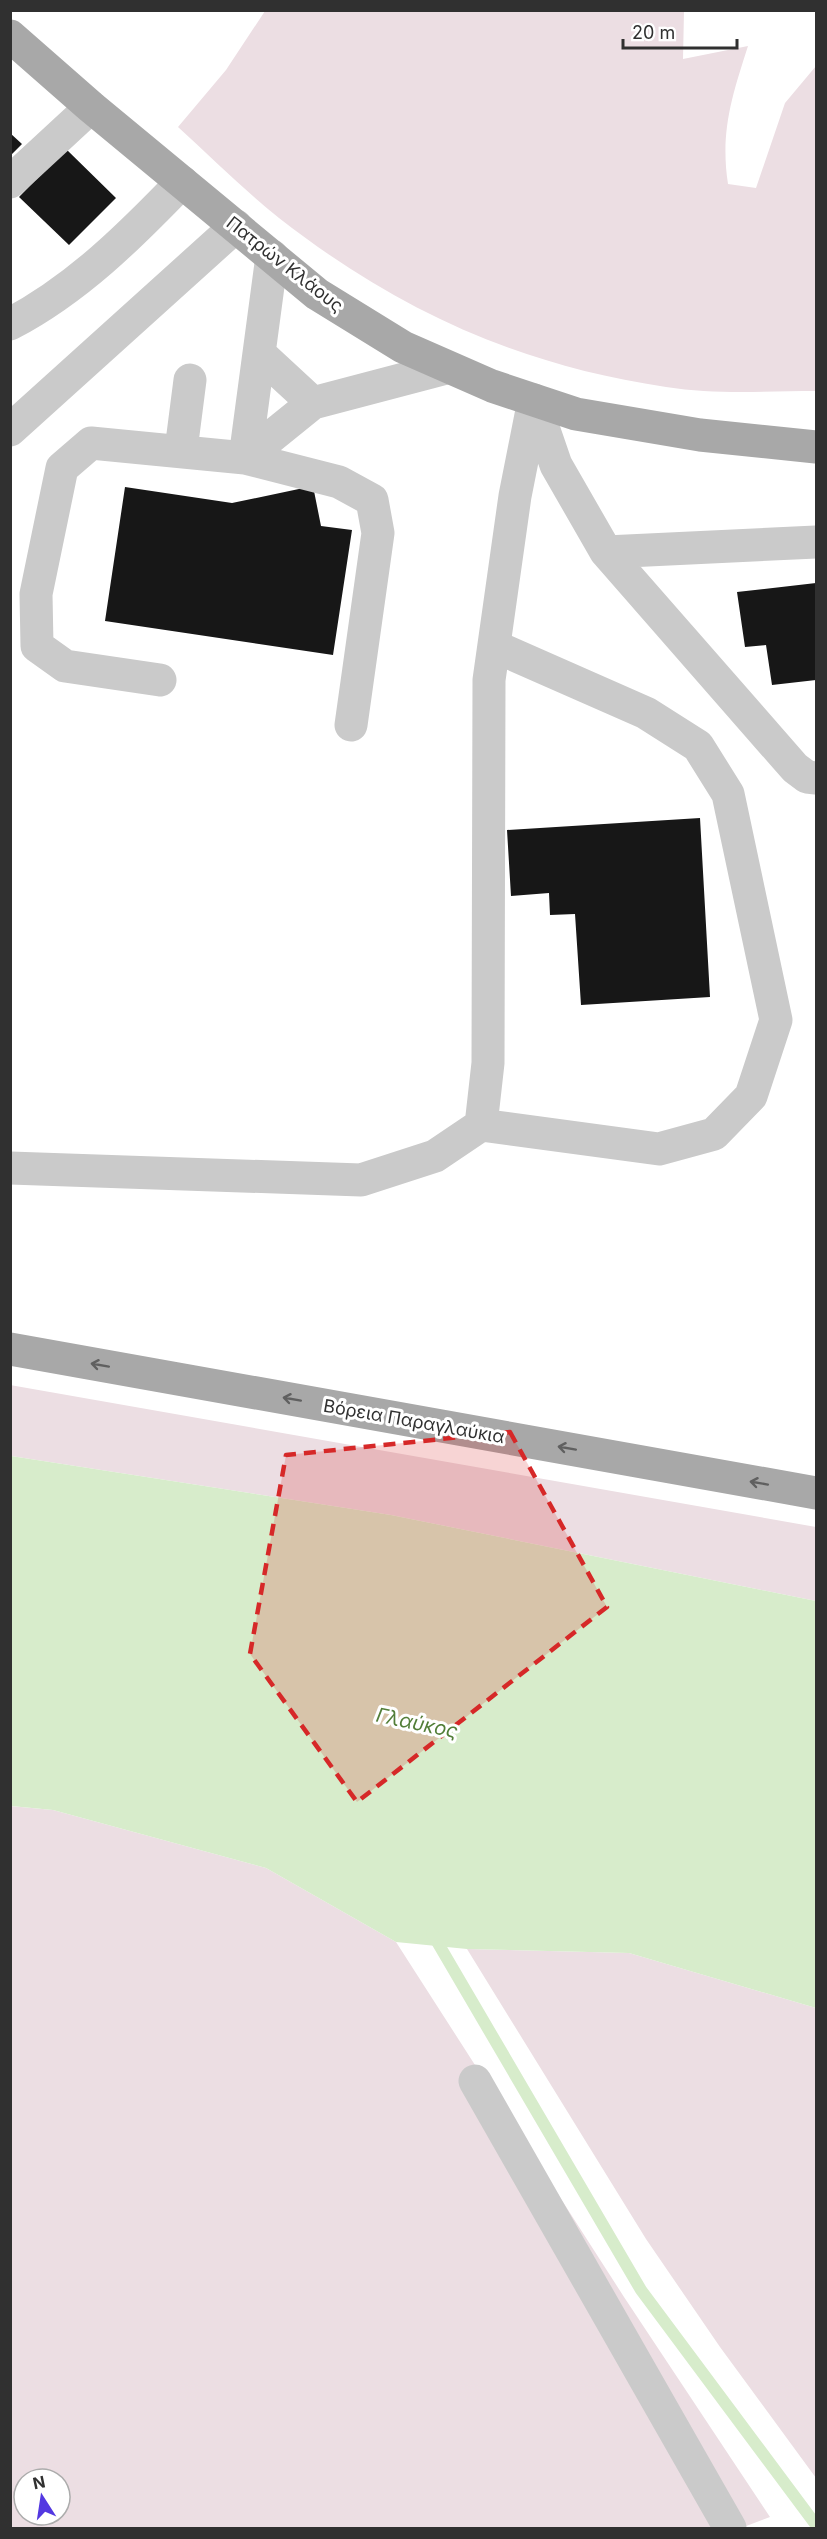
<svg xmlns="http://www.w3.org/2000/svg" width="827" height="2539" font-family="Inter,sans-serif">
<rect width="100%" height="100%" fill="#fff"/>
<path fill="#ecdee3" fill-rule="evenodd" d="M265 11H684L683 59 748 46C732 96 720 132 728 184L756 188 785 103 816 66V391C767 391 716 395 666 387 518 365 397 310 279 218 244 190 211 157 178 127L226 70Z
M10 1385 816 1527V1601L391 1515 11 1456Z
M10 1806 53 1810 266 1868 396 1942 624 2297 770 2517 741 2528H11ZM24 2479H60V2515H24Z
M467 1949 629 1953 816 2008V2478L720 2347 646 2239Z"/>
<path fill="#d7eccb" d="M11 1456 391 1515 816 1601V2008L629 1953 467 1949 396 1942 266 1868 53 1810 11 1806Z"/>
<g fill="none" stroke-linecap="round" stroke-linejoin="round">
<path stroke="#d7eccb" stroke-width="12" d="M432 1933 641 2290 816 2525"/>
</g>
<path fill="#171717" d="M10 133 22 144 10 156Z
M66 149 116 198 69 245 19 197Z
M313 486 321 526 352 530 333 655 105 621 125 487 232 503Z
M816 583V680L772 685 766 645 745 647 737 592Z
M700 818 710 997 581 1005 575 914 550 915 549 893 511 896 507 830Z"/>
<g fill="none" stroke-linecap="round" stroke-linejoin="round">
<path stroke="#cacaca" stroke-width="33" d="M10 182 91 107
M10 324C77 289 131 235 182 182
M260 354 313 403
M535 404 556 465 606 552 795 768 807 777 816 778
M10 430 236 226
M181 450 190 380
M245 458 313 403 446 368
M245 458 272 256
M606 552 816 542
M160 680 65 666 37 646 36 594 62 468 91 443 245 458 339 482 372 500 378 533 351 725
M481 1125 659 1149 714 1134 751 1096 776 1020 728 794 698 746 646 713 494 646
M10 1168 361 1180 435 1156 481 1125 488 1063 489 680 515 496 534 400
M475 2081 730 2528"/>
<path stroke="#a8a8a8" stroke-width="33" d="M10 36 91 107 317 294 403 347 492 386 576 414 700 435 816 447
M10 1349 816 1493"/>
</g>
<defs><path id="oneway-shaft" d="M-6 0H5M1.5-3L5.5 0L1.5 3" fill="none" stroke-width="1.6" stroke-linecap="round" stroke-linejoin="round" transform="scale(1.5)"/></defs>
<g stroke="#606060">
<use href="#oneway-shaft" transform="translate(100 1365) rotate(-170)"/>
<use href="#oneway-shaft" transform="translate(292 1399) rotate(-170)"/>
<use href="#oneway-shaft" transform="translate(567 1448) rotate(-170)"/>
<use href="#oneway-shaft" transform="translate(759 1483) rotate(-170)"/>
</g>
<path fill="#d62828" fill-opacity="0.2" stroke="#d62828" stroke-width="4.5" stroke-dasharray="12 8" stroke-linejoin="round" d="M510 1432 607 1607 357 1802 250 1654 286 1455Z"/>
<g text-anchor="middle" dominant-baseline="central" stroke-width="6" stroke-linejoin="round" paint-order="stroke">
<g font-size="18" fill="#303030" stroke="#fff">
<text transform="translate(285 264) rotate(38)">Πατρών Κλάους</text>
<text transform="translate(414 1421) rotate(10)">Βόρεια Παραγλαύκια</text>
</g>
<g font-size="20" font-style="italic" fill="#527e38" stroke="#fff">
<text transform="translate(417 1723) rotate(12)">Γλαύκος</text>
</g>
</g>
<rect width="827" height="2539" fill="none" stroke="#303030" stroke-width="24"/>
<g transform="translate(42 2497) rotate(348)"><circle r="28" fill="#ffffff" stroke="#acacac" stroke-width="1.5"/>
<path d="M0-4.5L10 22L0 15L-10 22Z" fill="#5338e1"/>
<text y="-9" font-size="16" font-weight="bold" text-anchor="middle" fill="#303030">N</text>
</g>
<path d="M623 39v9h114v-9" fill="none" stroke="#303030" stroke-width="3"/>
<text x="632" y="39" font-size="18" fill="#303030" stroke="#ffffff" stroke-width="4.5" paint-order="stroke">20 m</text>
</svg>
